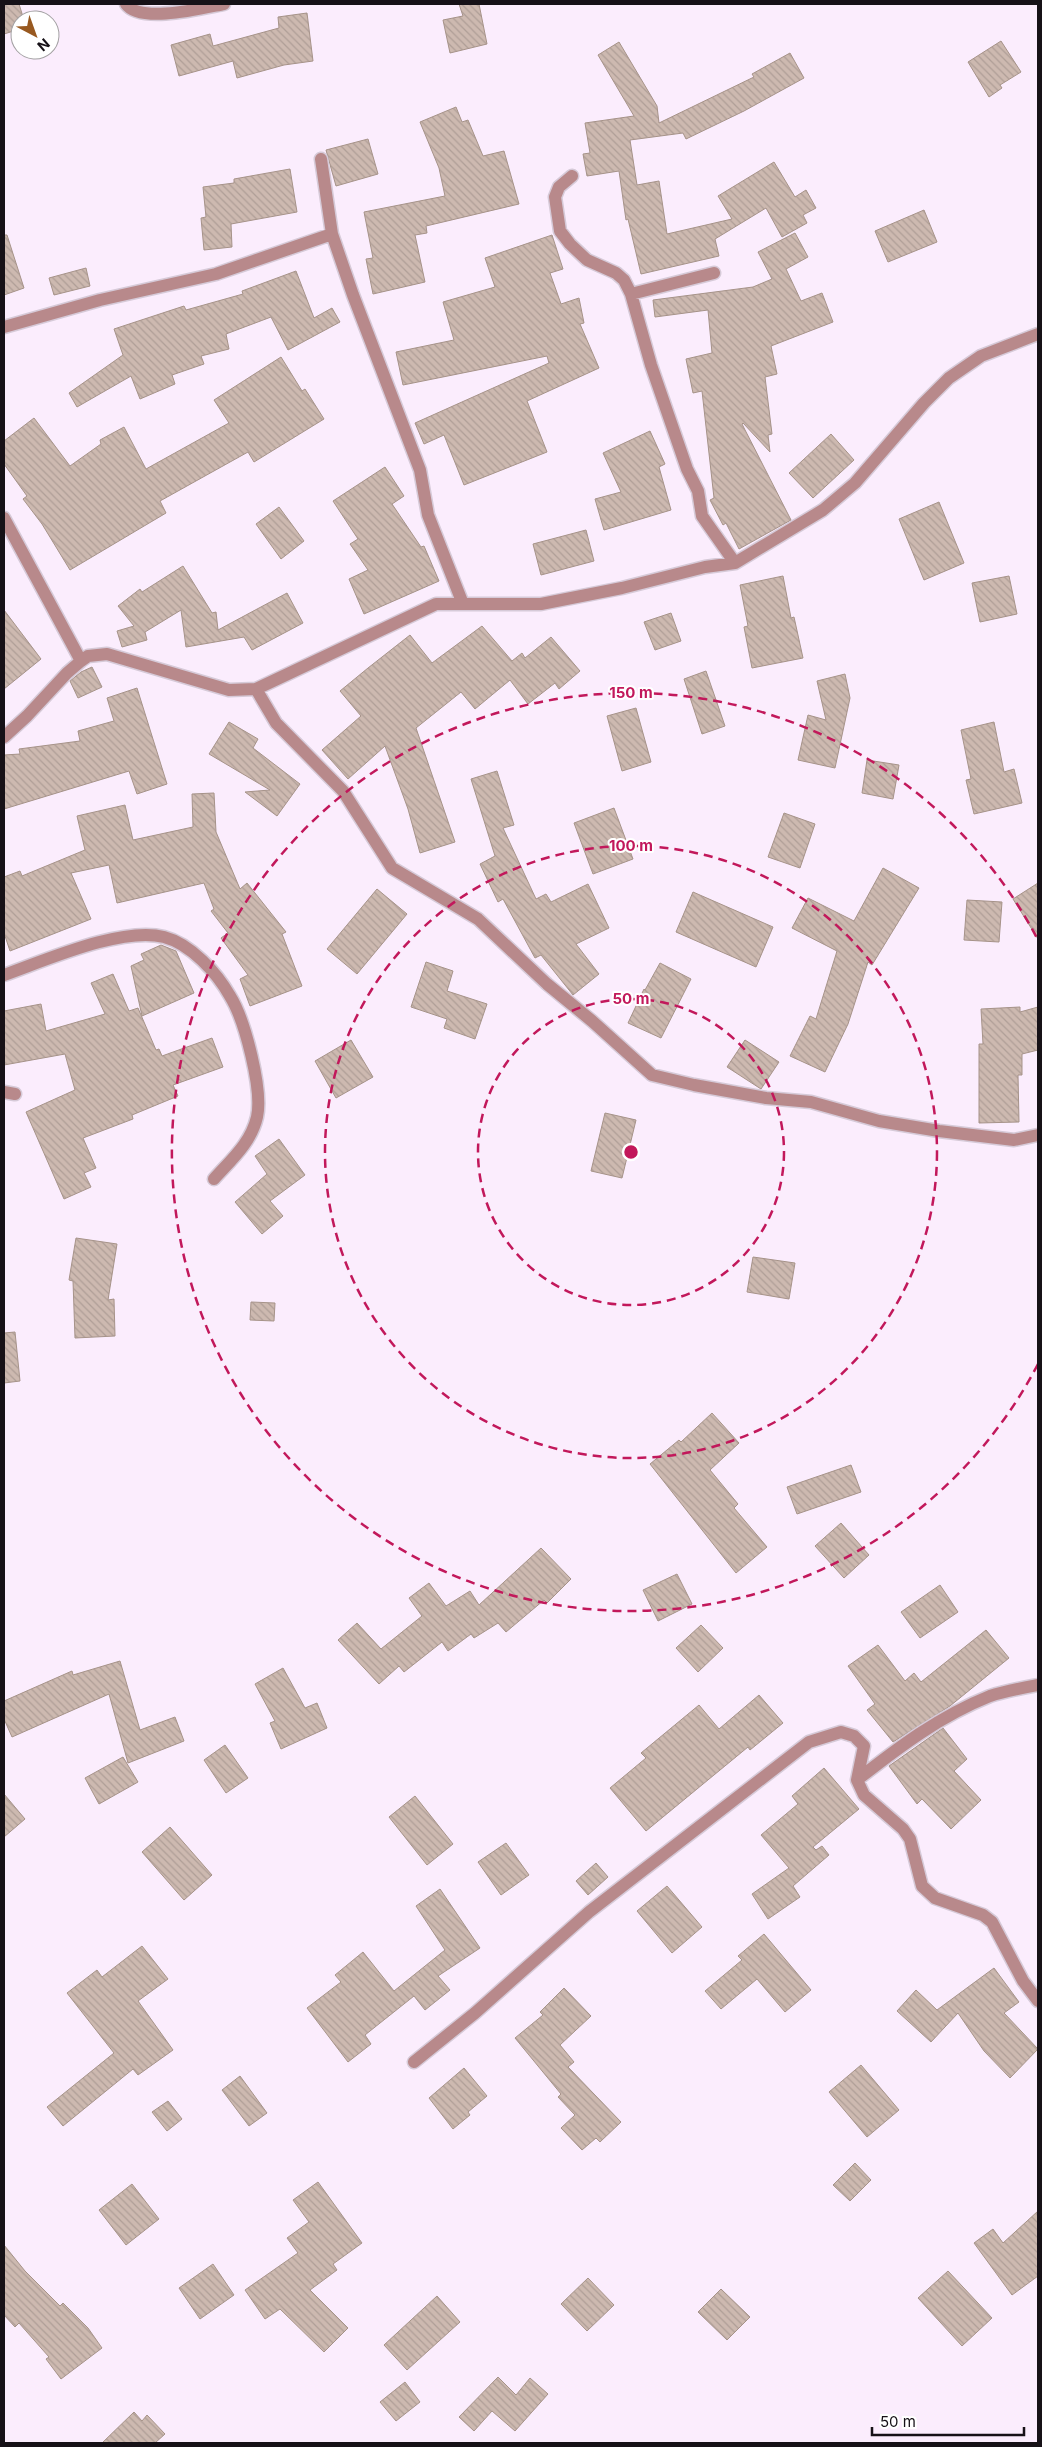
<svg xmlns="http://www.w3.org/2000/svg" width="1042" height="2447" font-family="Inter,sans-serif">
<defs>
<pattern id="building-back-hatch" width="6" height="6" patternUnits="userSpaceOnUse" patternTransform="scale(1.25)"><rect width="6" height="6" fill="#cdb9b0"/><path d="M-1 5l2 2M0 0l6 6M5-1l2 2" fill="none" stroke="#af9e97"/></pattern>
</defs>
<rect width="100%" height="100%" fill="#fbedfd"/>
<path fill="url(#building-back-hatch)" stroke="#a69389" d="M4 4H19L24 20H20V29L4 34Z
M459 4H479L487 44 450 53 443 20 463 16Z
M307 13 313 61 284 65 237 78 233 61 179 76 171 45 210 34 213 46 279 28 278 17Z
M1001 41 1021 72 1000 85 1002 88 989 97 968 62Z
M619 42 657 106 659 123 754 77 752 74 790 53 804 78 744 111 686 139 683 133 630 140 637 185 659 181 667 234 732 219 718 196 774 162 795 197 806 190 816 208 803 215 807 223 782 237 766 208 715 239 719 256 641 274 628 219 626 220 619 171 587 176 583 154 590 153 585 123 634 116 598 55Z
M456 107 462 122 468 120 483 156 504 151 519 204 426 226 427 233 415 235 425 282 373 294 366 259 373 258 364 212 445 196 439 168 420 122Z
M368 139 378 174 336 186 326 150Z
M290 169 297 212 231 224 232 247 204 250 201 218 206 217 203 187 234 183V179Z
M924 210 937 242 888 262 875 231Z
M795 233 808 257 786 269 801 301 822 293 833 322 771 346 777 374 765 377 772 434 768 435 770 452 743 423 742 424 791 520 739 549 726 523 723 525 710 500 714 498 702 391 693 393 686 359 712 353 708 310 655 317 653 300 753 287 772 279 758 252Z
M4 235H7L24 288 4 295Z
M552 235 563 269 550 273 561 304 579 298 584 323 580 324 599 368 527 401 547 452 464 485 444 435 424 444 415 423 549 363 547 356 403 385 396 352 454 340 443 302 495 287 485 258Z
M86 268 90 286 54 295 49 278Z
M296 271 314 318 332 308 340 322 288 350 271 317 226 334 229 349 201 356 204 364 172 375 175 384 140 399 131 376 77 407 69 393 123 355 114 329 184 306 186 310 243 294 242 291Z
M281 357 302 391 305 389 324 419 254 462 248 452 160 501 166 513 70 570 42 524 23 499 27 496 4 464V441L34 418 70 466 101 444 100 440 124 427 146 469 229 423 214 400Z
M650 431 665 464 659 467 671 510 604 530 595 499 621 492 603 453Z
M831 434 854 460 813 498 789 473Z
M385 467 404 496 392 504 421 547 424 546 439 581 364 614 349 579 368 570 350 544 358 539 333 501Z
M939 502 964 563 924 580 899 519Z
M279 507 304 541 281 559 256 524Z
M586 530 594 561 541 575 533 544Z
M183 566 212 613 216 612 218 630 287 593 303 623 252 650 244 637 186 647 181 610 145 632 147 640 122 647 117 631 134 626 118 606 140 589 142 592Z
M783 576 791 618 794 617 803 658 752 668 744 627 748 626 740 585Z
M1009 576 1017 614 980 622 972 583Z
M4 610 41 659 4 689Z
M671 613 681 641 655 650 644 622Z
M482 626 512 661 522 653 525 658 551 637 580 671 559 689 555 683 528 704 510 680 475 709 461 692 416 728 455 842 420 853 408 809 385 746 348 779 322 750 361 716 340 691 368 668 410 635 432 663Z
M92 667 102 687 78 698 70 681 81 672Z
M706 671 725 726 702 734 684 679Z
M845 674 850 698 835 768 798 760 808 715 826 720 817 681Z
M137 688 167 784 137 794 129 771 4 809V755L20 754 19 749 80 741 78 731 114 721 107 698Z
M636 708 651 762 622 771 607 716Z
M229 722 258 739 253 748 300 784 277 816 245 792 270 790 209 754Z
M994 722 1004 772 1014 769 1022 803 974 814 966 780 971 779 961 730Z
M867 760 899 765 893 799 862 793Z
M497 771 514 825 503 828 536 899 546 894 551 902 588 884 609 928 576 944 599 974 573 995 541 955 535 958 503 899 498 902 480 864 495 856 471 779Z
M214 793 216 832 240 889 247 883 286 932 282 934 302 986 250 1006 240 979 248 975 221 938 228 933 211 911 214 909 204 883 117 903 109 865 71 873 91 919 10 951 4 933V877L20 871 22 876 85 850 77 816 125 805 133 840 193 827 192 794Z
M614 808 633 859 593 874 574 823Z
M784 813 815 824 800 868 768 857Z
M883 868 919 888 872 965 868 962 848 1024 825 1072 790 1056 810 1016 816 1019 837 951 792 928 808 898 854 921Z
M1038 883V939L1013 899Z
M377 889 407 914 357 974 327 949Z
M693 892 773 927 756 967 676 932Z
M967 900 1002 902 999 942 964 940Z
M161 945 176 951 194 993 142 1016 131 966 144 960 141 954Z
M426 962 453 971 447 991 487 1004 475 1039 444 1028 447 1019 411 1007Z
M660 963 691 979 661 1038 628 1023 644 989 645 990Z
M113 974 129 1011 138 1008 156 1050 159 1049 162 1056 212 1038 223 1067 173 1085 178 1096 132 1115 133 1119 83 1138 96 1168 84 1173 91 1187 64 1199 26 1112 75 1090 65 1054 4 1065V1011L41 1004 46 1031 105 1014 91 983Z
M1020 1007V1012L1038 1007V1050L1022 1054V1075H1018L1019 1122 979 1123V1044H983L981 1009Z
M351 1040 373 1077 336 1098 315 1061Z
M745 1040 779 1062 761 1089 727 1067Z
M605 1113 636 1120 622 1178 591 1171Z
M279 1139 305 1175 270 1201 283 1216 262 1234 235 1202 267 1174 255 1156Z
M76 1238 117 1244 108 1300 114 1299 115 1336 75 1338 73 1281 69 1280Z
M753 1257 795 1263 789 1299 747 1292Z
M251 1302 275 1303 274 1321 250 1320Z
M15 1332 20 1381 4 1383V1333Z
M712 1413 739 1443 710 1470 738 1504 734 1508 767 1547 736 1573 650 1464 679 1440 681 1442Z
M851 1465 861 1492 797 1514 787 1487Z
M841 1523 869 1555 844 1578 815 1546Z
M541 1548 571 1579 547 1603 544 1600 506 1632 498 1623 474 1638 471 1634 448 1651 442 1642 404 1672 399 1666 379 1684 338 1640 357 1623 381 1649 422 1616 409 1598 429 1583 446 1606 470 1591 479 1605Z
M677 1574 692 1604 658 1621 643 1590Z
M940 1585 958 1612 920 1638 901 1612Z
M701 1625 723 1648 698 1672 676 1648Z
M986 1630 1009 1658 950 1706 893 1742 867 1710 875 1704 848 1666 878 1645 905 1681 914 1673 921 1682Z
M120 1661 140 1730 175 1717 184 1741 128 1763 109 1694 12 1737 4 1719V1701L72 1671 73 1675Z
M283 1668 305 1708 317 1703 327 1728 281 1749 270 1723 275 1721 255 1684Z
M759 1695 783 1723 750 1750 748 1747 646 1831 610 1788 646 1758 641 1753 699 1705 719 1729Z
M943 1728 967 1759 954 1771 981 1800 951 1829 922 1799 917 1804 889 1766Z
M225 1745 248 1778 226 1793 204 1760Z
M123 1757 138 1782 99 1804 85 1778Z
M824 1768 859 1809 813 1847 816 1850 822 1846 829 1855 793 1886 800 1897 768 1919 752 1894 789 1868 761 1835 798 1804 792 1796Z
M4 1794 25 1819 4 1837Z
M415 1796 453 1844 427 1865 389 1817Z
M170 1827 212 1875 184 1900 142 1852Z
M506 1843 529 1875 501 1895 478 1862Z
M596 1863 608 1877 588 1895 576 1881Z
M667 1886 702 1927 672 1953 637 1911Z
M440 1889 480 1948 438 1976 450 1990 425 2010 414 1996 365 2035 371 2044 348 2062 307 2008 341 1982 335 1975 363 1952 394 1991 445 1950 416 1906Z
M764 1934 811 1990 785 2012 757 1979 721 2009 705 1991 742 1960 738 1956Z
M142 1946 168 1979 138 2001 173 2050 138 2075 133 2069 63 2126 47 2107 114 2053 67 1993 97 1970 102 1977Z
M994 1968 1019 2002 1004 2013 1038 2049 1010 2078 984 2051 958 2013 931 2042 897 2011 916 1990 937 2010Z
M564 1988 591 2016 560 2045 574 2062 568 2067 621 2122 600 2142 596 2138 582 2150 561 2128 575 2115 558 2097 561 2094 515 2038 543 2015 540 2012Z
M861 2065 899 2110 867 2137 829 2092Z
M464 2068 487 2096 468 2112 470 2115 453 2129 429 2098Z
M240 2076 267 2113 249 2126 222 2090Z
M168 2101 182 2119 167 2131 152 2112Z
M855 2163 871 2180 850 2201 833 2185Z
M318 2182 362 2243 333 2264 337 2270 310 2290 348 2328 324 2352 280 2309 265 2319 245 2290 298 2253 287 2238 309 2222 293 2200Z
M132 2184 159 2219 126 2245 99 2210Z
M1038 2211V2276L1012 2295 974 2243 993 2229 1003 2243Z
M4 2245 25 2271 60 2306 63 2303 88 2328 102 2348 61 2379 46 2359 49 2357 19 2323 15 2327 4 2315Z
M213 2264 234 2295 200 2319 179 2288Z
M948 2271 992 2318 962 2346 918 2298Z
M588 2278 614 2305 587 2331 561 2304Z
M721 2289 750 2317 727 2340 698 2312Z
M437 2296 460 2322 407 2370 384 2345Z
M498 2377 516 2395 530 2378 548 2394 515 2431 492 2411 474 2431 459 2417Z
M405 2382 420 2402 396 2421 380 2402Z
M134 2412 142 2421 147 2415 165 2434 155 2443H102Z"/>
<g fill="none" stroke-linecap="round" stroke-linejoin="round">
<g stroke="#d6cad8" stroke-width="15">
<path id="street" d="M126 4C140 24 203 8 224 4
M321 159 332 234 353 295 420 470 428 515 463 604
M572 176 559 187 555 197 560 231 570 244 587 260 616 273 624 280 631 294 651 365 687 469 698 491 702 516 735 563
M631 294 714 273
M4 327 100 300 216 274 332 234
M4 518 81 661
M256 689 276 723 343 791 392 868 478 919 547 984 592 1021 652 1075 694 1085 766 1098 811 1102 879 1121 939 1131 1014 1140 1038 1135
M4 737 27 716 67 673 81 661 88 656 107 654 229 690 256 689 436 604H541L622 588 705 567 735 563 823 510 855 483 924 403 949 378 981 356 1038 334
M4 975C44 961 122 926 164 937 191 944 217 973 230 996 245 1020 263 1090 257 1117 251 1143 231 1160 214 1179
M4 1092 15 1094
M857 1780C899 1747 940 1716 990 1696 1005 1691 1022 1688 1038 1685
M414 2062 475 2013 589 1912 809 1742 841 1732 854 1736 864 1746 857 1780 864 1795 903 1829 910 1839 922 1886 935 1898 983 1915 992 1922 1023 1981 1038 2001"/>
</g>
<use href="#street" stroke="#b8898b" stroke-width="12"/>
</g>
<g fill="none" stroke="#c2185b" stroke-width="2.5" stroke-dasharray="9 6">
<circle cx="631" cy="1152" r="153"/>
<circle cx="631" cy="1152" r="306"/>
<path d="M1038 1364A459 459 0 1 1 1038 940"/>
</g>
<circle cx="631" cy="1152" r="8" fill="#c2185b" stroke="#fff" stroke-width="2.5"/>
<g font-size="15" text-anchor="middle" font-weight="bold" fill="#c2185b" stroke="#fff" stroke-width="4" stroke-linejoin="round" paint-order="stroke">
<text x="631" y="698">150 m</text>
<text x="631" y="851">100 m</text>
<text x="631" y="1004">50 m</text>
</g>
<rect width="1042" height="2447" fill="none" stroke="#161117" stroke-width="10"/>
<g transform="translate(35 35) rotate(139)"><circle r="24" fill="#ffffff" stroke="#a2a0a2"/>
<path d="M0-4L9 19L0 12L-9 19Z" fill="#985920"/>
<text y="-8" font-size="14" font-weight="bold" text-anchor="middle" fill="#161117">N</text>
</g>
<path d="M872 2427v8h152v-8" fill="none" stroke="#161117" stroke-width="2.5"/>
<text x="880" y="2427" font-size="15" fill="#161117" stroke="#ffffff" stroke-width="4" paint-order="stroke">50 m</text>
</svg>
